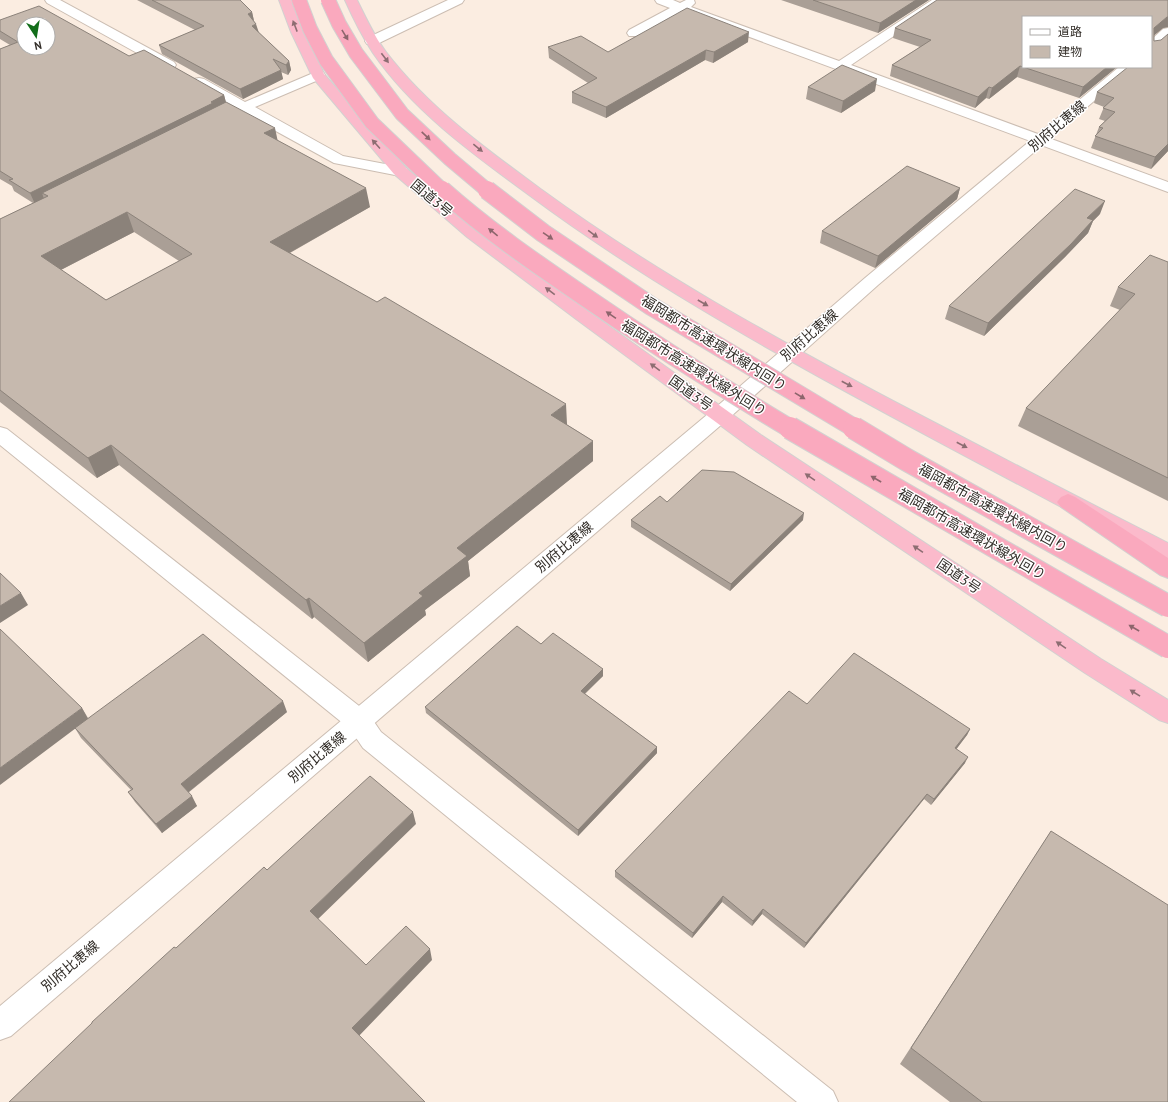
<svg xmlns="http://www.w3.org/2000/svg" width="1168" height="1102" font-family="'PT Sans','Noto Sans JP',sans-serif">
<rect width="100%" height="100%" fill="#fbede1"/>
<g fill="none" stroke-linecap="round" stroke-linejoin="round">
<g stroke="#ccbeb3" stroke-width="2">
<path id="minor" d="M45 0H60L174 62 176 65 174 68 169 69 164 68 47 3Z
M655 0H673L680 3 686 0H694L695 3 691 7 839 61 932 0H947L851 65 1168 182V192L682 12 639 36H629L627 33 629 30 670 8 657 3Z
M318 71 323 72 325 75 323 78 255 107 343 156 406 168 408 171 406 174 400 176 334 163 243 113 235 115 230 114 228 111 233 107 194 85 192 82 194 79 199 78 204 79 245 102Z"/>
</g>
<g stroke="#ccbeb3" stroke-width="2">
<path id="tertiary" d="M448 0H464L462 3 377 44H367L365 41 367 38Z
M0 427 7 429 368 713 381 732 833 1091 838 1102H797L363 748 350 729 0 445Z"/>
</g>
<g stroke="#ccbeb3" stroke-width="2">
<path id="secondary" d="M1168 28V39L1156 50 1151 51V40L1163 29Z
M1119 67H1134L878 285 728 419 11 1036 0 1040V1006L714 409 865 278Z"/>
</g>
<g stroke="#d2d1d0" stroke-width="2">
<path id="trunk" d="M279 0H291L324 74 406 168 479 229 588 311 761 435 1101 659 1168 700V723L1159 720 1085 673 747 445 576 319 467 237 394 174 313 78 291 32Z
M345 0H357C366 18 374 36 386 52 428 107 486 149 542 190 653 271 773 337 895 402 985 449 1077 497 1168 543V561L1160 559C1065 509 970 459 876 408 756 343 638 276 529 195 473 154 413 111 373 53 362 36 353 18 345 0Z"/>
</g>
<g stroke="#d2d1d0" stroke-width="2">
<path id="motorway" d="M1068 494 1075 497 1168 558V578L1160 575 1061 507 1057 502 1061 497Z"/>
</g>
<use href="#minor" fill="#fff" fill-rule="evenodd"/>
<use href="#tertiary" fill="#fff" fill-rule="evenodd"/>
<use href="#secondary" fill="#fff" fill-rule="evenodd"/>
<use href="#trunk" fill="#fbbacb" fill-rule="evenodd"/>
<use href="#motorway" fill="#faa9be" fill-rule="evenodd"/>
<g stroke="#d2d1d0" stroke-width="16" stroke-linecap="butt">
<path id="motorway-bridge-far2" d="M299 0 310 29 326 60 372 123 443 191
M328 0 339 24 356 53 402 114 450 159 488 191"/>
</g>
<g stroke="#d2d1d0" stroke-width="20" stroke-linecap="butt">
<path id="motorway-bridge-far1" d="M442 190C487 230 535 263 585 297 652 343 721 387 791 429
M487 190 543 233 651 306 856 429"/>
</g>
<g stroke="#d2d1d0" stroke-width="24" stroke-linecap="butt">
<path id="motorway-bridge" d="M790 428 1168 647
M854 428 907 460 1168 606"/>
</g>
<use href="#motorway-bridge-far2" stroke="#faa9be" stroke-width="14"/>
<use href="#motorway-bridge-far1" stroke="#faa9be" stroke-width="18"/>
<use href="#motorway-bridge" stroke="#faa9be" stroke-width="22"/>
</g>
<path fill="#aa9f96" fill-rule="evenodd" d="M137 0H240L252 12 254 21 258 32 289 61 291 70 288 75 281 72 283 79 243 99 162 54 159 45 195 30Z
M781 0H929L878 33Z
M1168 0V27L1163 28 1154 35V41L1168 151 1151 169 1091 148 1099 127 1105 121 1099 119 1104 107 1094 103 1097 92 1151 67V17L1023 67H1117L1079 98 1017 77 989 99 986 98 975 108 890 76 892 65 920 47 893 38 895 28Z
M0 20 129 56 224 95 226 103 370 207 290 253 567 424H566L593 441V461L468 561 470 576 425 610 426 615 368 662 314 617 312 619 119 465 97 478 0 402V219L33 203 14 191 12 186 0 179V49L10 45 0 39ZM134 232 179 261 106 300 61 270Z
M748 42 713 63 705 60 606 118 572 103V92L588 83 549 58 548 47 608 52Z
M808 87 875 91 841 113 806 99Z
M960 188 957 199 875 268 820 243 822 231Z
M1100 214 1093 221 1088 233 1065 257 984 336 945 319 949 306Z
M1168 262V501L1018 426 1026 408 1120 310 1110 306 1118 287Z
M667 502 803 520 730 591 631 527V520Z
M541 644 603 676 585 694 657 747V753L578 836 426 713 425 707Z
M807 704 970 729 967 735 956 749 965 763 931 805 924 799 804 948 762 914 752 926 722 902 692 938 615 877V871Z
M82 708 88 718 287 712 188 793 197 806 162 833 135 802 128 792 131 790 81 738 75 728Z
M1051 831 1168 1102H950L900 1064Z"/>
<path fill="#8b827a" d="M916 0H929L878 33 880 23Z
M252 12 254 21 248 14Z
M1167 17H1168V27L1163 28 1151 38 1154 28Z
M256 24 259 33 252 26Z
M749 32 748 42 713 63 714 52Z
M706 50 705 60 606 118V107Z
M289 61 291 70 288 75 286 65Z
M1020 66 1017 77 989 99 992 88Z
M1107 67H1117L1079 98 1083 87Z
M281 70 283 79 243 99 240 89Z
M877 79 875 91 841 113 843 101Z
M989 87 986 98 975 108 978 97Z
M224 95 227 106 48 196 42 193 44 199 35 204 30 193Z
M275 128 279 147 264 133Z
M1168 144V151L1151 169 1155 157Z
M366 188 370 207 275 261 270 242Z
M960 188 957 199 875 268 878 256Z
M1105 201 1100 214 1093 221 1088 233 1065 257 984 336 988 323 1087 218Z
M127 212 134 232 49 276 41 256Z
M566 404 567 424 551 435V415Z
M593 441V461L468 561 470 576 425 610 426 615 368 662 364 643 419 593 457 548Z
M111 445 119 465 97 478 88 458Z
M804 513 803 520 730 591 731 584Z
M21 593 28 605 0 623V606Z
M309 598 314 617 312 619 306 600Z
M603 669V676L581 697V691Z
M283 701 287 712 186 794 181 784Z
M82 708 88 719 0 785V768Z
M970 729 967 735 952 755 955 748Z
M657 747V753L578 836V830Z
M968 757 965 763 931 805 934 799Z
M927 794 924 799 804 948 806 943Z
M192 796 197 806 162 833 156 824Z
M413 812 416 824 315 922 310 911Z
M723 896 722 902 692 938 693 933Z
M763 909 762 914 752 926 753 921Z
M430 949 432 960 357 1038 352 1028Z"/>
<path fill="#c6b9ae" stroke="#8b827a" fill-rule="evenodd" d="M152 0H240L252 12 248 14 256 24 252 26 289 61 286 65 273 59 281 70 240 89 159 45 204 26Z
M813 0H916L880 23Z
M937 0H1168V17H1167L1154 28V41L1161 40 1168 34V144L1155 157 1095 136 1103 128 1099 127 1115 112 1103 108 1114 98 1097 92 1128 67H1151V17H1023V67L1020 66 992 88 989 87 978 97 892 65 931 40 895 28Z
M39 6 129 56 144 50 224 95 211 102 213 103 30 193 9 180 13 179 0 171V49L18 42 0 31V20ZM24 24H48V48H24Z
M687 8 749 32 714 52 706 50 606 107 572 92 597 78 548 47 581 36 608 52Z
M842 65 877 79 843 101 808 87Z
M1023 67H1107L1083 87Z
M226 102 275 128 264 133 366 188 270 242 377 302 385 297 566 404 551 415 593 441 457 548 467 556 419 593 423 596 364 643 309 598 306 600 111 445 88 458 0 390V219L48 196 42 193ZM127 212 192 254 106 300 41 256Z
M907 166 960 188 878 256 822 231Z
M1075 189 1105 201 1087 218 1093 220 1071 244 988 323 949 306Z
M1150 255 1168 262V478L1026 408 1135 294 1118 287Z
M702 470 734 472 804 513 731 584 631 520 660 496 667 502Z
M0 573 21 593 0 606Z
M517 626 541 644 553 633 603 669 581 691 657 747 578 830 425 707Z
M0 629 82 708 0 768Z
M203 634 283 701 181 784 192 796 156 824 128 792 133 789 75 728Z
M854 653 970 729 955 748 968 757 934 799 927 794 806 943 763 909 753 921 723 896 693 933 615 871 789 691 807 704Z
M370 776 413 812 310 911 366 965 406 926 430 949 352 1028 425 1102H9L92 1023V1022L174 947 176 948 264 867 267 870Z
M1051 831 1168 905V1102H982L911 1048Z"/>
<defs><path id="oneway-solid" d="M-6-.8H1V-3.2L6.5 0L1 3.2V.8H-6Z"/></defs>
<g fill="#8d6d72">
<use href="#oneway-solid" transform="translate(295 26) rotate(-111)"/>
<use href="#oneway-solid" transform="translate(385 58) rotate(53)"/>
<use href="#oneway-solid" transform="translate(376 144) rotate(-132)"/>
<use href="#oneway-solid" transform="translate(478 148) rotate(39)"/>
<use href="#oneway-solid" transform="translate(593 234) rotate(36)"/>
<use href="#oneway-solid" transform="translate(550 291) rotate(-143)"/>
<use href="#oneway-solid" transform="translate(703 303) rotate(30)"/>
<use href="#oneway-solid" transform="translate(655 367) rotate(-144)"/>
<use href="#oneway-solid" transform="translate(847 384) rotate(28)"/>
<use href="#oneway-solid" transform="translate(962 445) rotate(28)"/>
<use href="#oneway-solid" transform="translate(810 477) rotate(-146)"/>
<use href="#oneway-solid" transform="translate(918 549) rotate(-146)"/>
<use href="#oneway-solid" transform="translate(1061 645) rotate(-146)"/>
<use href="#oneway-solid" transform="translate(1135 693) rotate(-148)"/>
</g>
<g fill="#8d656c">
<use href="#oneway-solid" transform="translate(345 35) rotate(59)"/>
<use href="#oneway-solid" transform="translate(426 136) rotate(44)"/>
<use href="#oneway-solid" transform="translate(493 232) rotate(-141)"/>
<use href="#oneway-solid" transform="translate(548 236) rotate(34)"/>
<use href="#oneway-solid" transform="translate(611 315) rotate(-146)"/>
<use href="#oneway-solid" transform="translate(800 396) rotate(31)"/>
<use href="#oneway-solid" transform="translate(876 479) rotate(-150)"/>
<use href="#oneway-solid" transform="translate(1134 628) rotate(-150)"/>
</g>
<g text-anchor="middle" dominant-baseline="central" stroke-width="3" stroke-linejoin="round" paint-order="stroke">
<g font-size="14" fill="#332e29" stroke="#fff">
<text transform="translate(1057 126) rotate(-40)">別府比恵線</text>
<text transform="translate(432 198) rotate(40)">国道3号</text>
<text transform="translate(809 335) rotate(-41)">別府比恵線</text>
<text transform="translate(714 343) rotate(32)">福岡都市高速環状線内回り</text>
<text transform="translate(694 368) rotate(32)">福岡都市高速環状線外回り</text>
<text transform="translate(691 393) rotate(35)">国道3号</text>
<text transform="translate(993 508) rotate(29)">福岡都市高速環状線内回り</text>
<text transform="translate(972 534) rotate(30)">福岡都市高速環状線外回り</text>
<text transform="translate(564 547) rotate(-40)">別府比恵線</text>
<text transform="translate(959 576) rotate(34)">国道3号</text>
<text transform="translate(317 757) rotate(-40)">別府比恵線</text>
<text transform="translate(70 966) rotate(-40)">別府比恵線</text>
</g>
</g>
<rect x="1022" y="16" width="130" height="52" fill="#ffffff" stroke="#adaba9"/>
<rect x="1030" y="29" width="20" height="6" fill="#ffffff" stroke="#adaba9"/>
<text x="1058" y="36" font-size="12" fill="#332e29">道路</text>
<rect x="1030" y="46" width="20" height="12" fill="#c6b9ae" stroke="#adaba9"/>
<text x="1058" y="56" font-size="12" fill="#332e29">建物</text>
<g transform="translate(36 36) rotate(168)"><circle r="19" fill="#ffffff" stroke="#adaba9"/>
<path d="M0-3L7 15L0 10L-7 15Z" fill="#126e1a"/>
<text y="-6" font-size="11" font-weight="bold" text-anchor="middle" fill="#332e29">N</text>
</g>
</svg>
